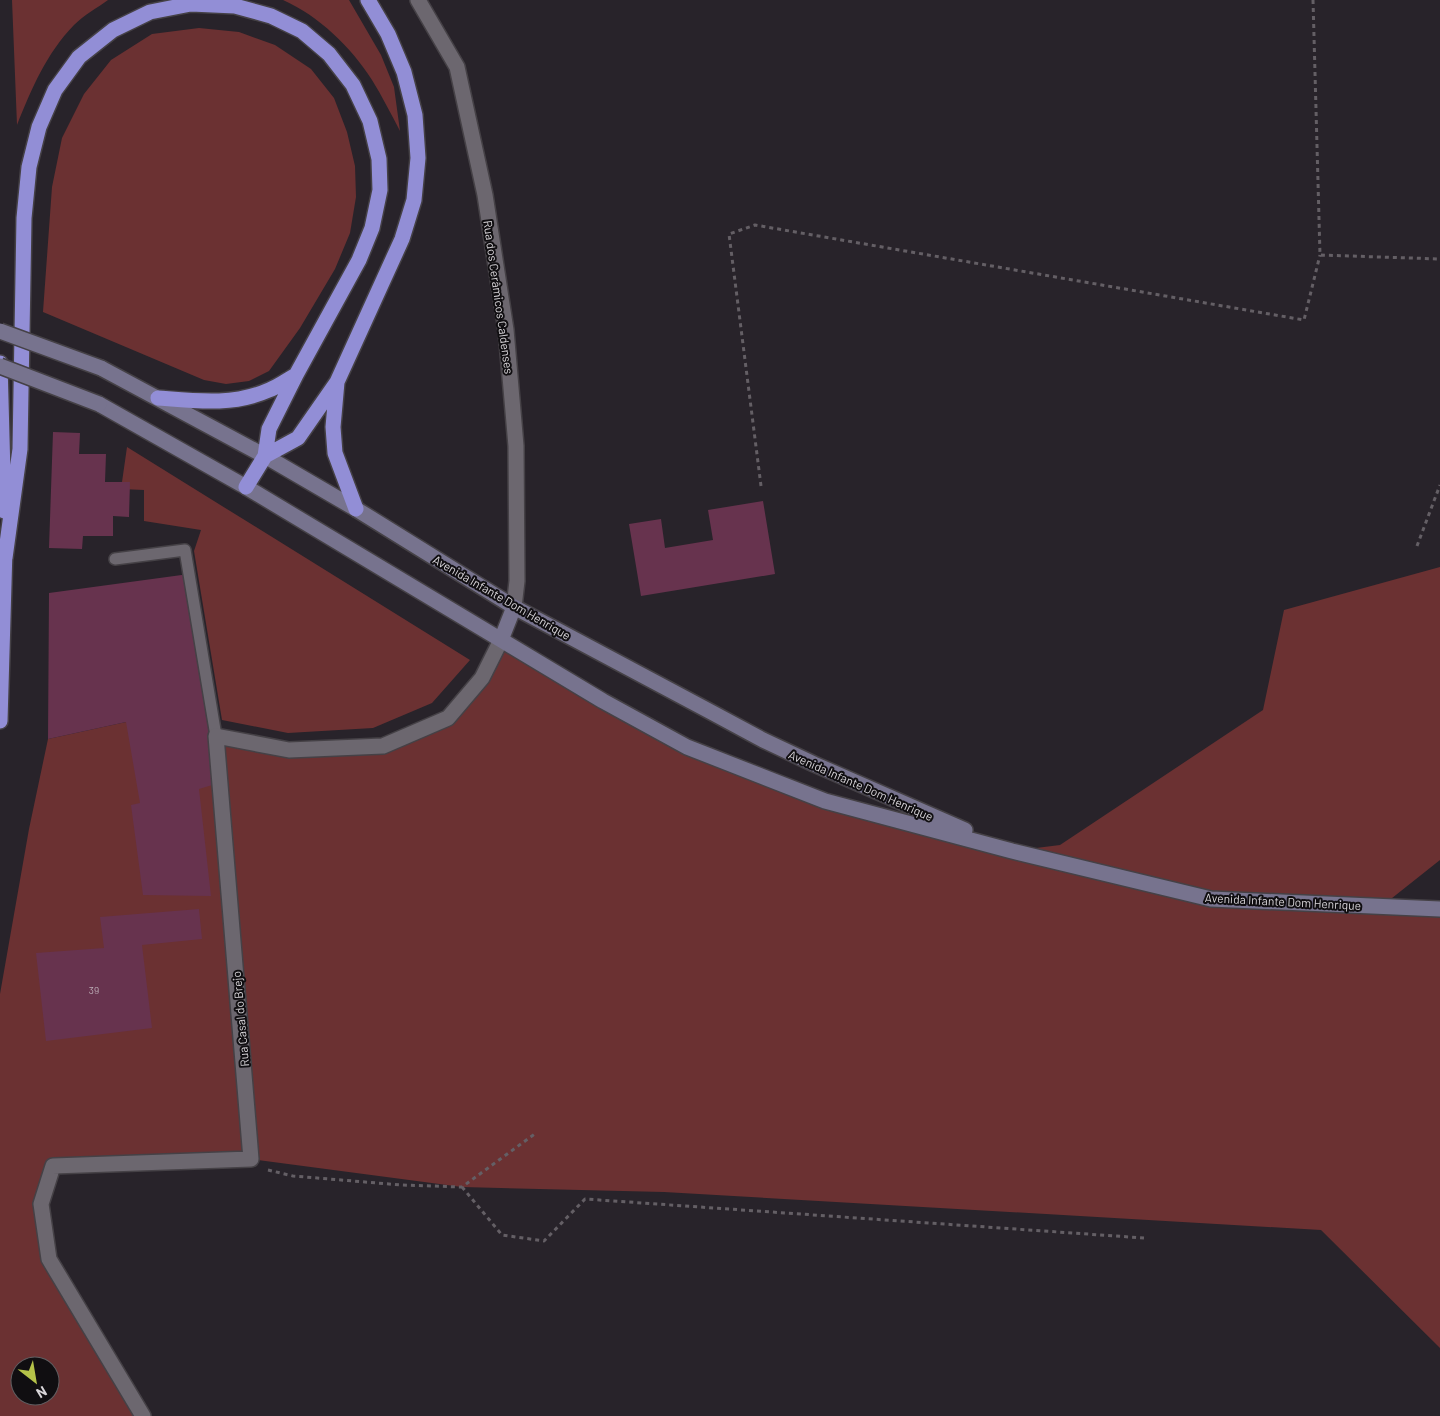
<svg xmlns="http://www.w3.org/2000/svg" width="1440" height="1416" font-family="Barlow,sans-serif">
<rect width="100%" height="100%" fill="#28232a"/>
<path fill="#6b3132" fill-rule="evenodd" d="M12 0H108C97 8 84 15 74 25 46 54 32 88 17 125Z
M283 0H349L381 55 394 87 400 131C391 114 382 96 372 80 351 47 319 16 283 0Z
M199 28 239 32 275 45 311 69 334 98 347 132 355 166 356 197 350 233 335 269 300 328 269 371 249 381 226 384 204 380 43 312 52 187 62 138 84 94 111 60 152 34Z
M127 447 470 660 432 703 373 728 288 733 222 720 194 551 201 530 144 521V490L121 489Z
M1440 567V860L1382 906 1440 909V1348L1321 1230 664 1192 462 1187 251 1159 53 1166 41 1204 49 1258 143 1416H0V994L29 829 48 739 126 722 289 750 383 746 448 718 501 640 687 747 825 801 1012 851 1060 845 1263 710 1284 610ZM20 1366H50V1396H20Z"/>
<path fill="#67334e" d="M53 432 80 433 79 454H106L105 482H130L129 517 113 516V536H83L82 549 49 548Z
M763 501 775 574 641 596 629 524 661 519 665 548 713 540 708 510Z
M189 574 219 783 199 789 211 896 143 895 131 805 140 803 126 722 48 739 49 593Z
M199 909 202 939 142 945 152 1028 46 1041 36 953 104 948 100 917Z"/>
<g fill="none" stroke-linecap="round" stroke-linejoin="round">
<g stroke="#454146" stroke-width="14">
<path id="lane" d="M115 559 185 550 216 736"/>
</g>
<g stroke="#454146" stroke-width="18">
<path id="street" d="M418 0 457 67 485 195 506 330 516 446 517 581 514 607
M143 1416 49 1259 41 1204 53 1166 251 1159 216 736 289 750 383 746 448 718 482 678 501 640"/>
</g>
<g stroke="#454146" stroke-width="18">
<path id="secondary" d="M101 368 265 456 356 509 514 607 711 712 763 740 814 764 965 830
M99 404 246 487 603 701 687 747 825 801 1012 851 1211 899 1440 909
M501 640 514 607"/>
</g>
<g stroke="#454146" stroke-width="18">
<path id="highway" d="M0 363 4 511
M337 382 333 427 335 453 356 509
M158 398C196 401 233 406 269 390 278 387 287 380 296 375
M265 456 298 438 337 382 402 239 414 200 418 158 415 115 404 72 388 34 368 0
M5 558 20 449 24 218 29 167 39 127 55 90 79 57 113 30 150 12 191 4 235 6 271 16 302 31 329 54 353 85 370 121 379 159 380 190 372 228 359 260 296 375 269 429 265 456 246 487
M0 721 5 549"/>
</g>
<path stroke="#645f65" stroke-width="3" stroke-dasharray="4 4" stroke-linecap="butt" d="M1313 0 1320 255 1440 259
M761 486 729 234 755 225 1304 320 1320 255
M1417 546 1440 485
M268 1170 293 1176 401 1185 462 1187 536 1133
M462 1187 502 1235 544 1241 585 1199 1144 1238"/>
<use href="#lane" stroke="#6c676f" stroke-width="11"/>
<use href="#street" stroke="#6c676f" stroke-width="15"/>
<use href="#secondary" stroke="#77738e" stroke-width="15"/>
<use href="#highway" stroke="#928ed6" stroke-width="15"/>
<g stroke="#454146" stroke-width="18" stroke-linecap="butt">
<path id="secondary-bridge" d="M0 331 101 368
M0 366 99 404"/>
</g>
<use href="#secondary-bridge" stroke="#77738e" stroke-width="15"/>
</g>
<g text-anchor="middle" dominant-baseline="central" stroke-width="4" stroke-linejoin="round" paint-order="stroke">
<g font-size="10" fill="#bcacb6">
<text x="94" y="990">39</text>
</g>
<g font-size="12" fill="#d8d5d9" stroke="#100e11">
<text transform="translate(499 297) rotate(82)">Rua dos Cerâmicos Caldenses</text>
<text transform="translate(502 597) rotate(30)">Avenida Infante Dom Henrique</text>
<text transform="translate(861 785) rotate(24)">Avenida Infante Dom Henrique</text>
<text transform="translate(1283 901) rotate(3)">Avenida Infante Dom Henrique</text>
<text transform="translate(240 1019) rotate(-95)">Rua Casal do Brejo</text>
</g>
</g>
<g transform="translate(35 1381) rotate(149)"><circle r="24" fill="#100e11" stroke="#605e61"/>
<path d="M0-4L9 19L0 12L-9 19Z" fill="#b5c249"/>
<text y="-8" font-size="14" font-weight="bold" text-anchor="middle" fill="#d8d5d9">N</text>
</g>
</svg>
